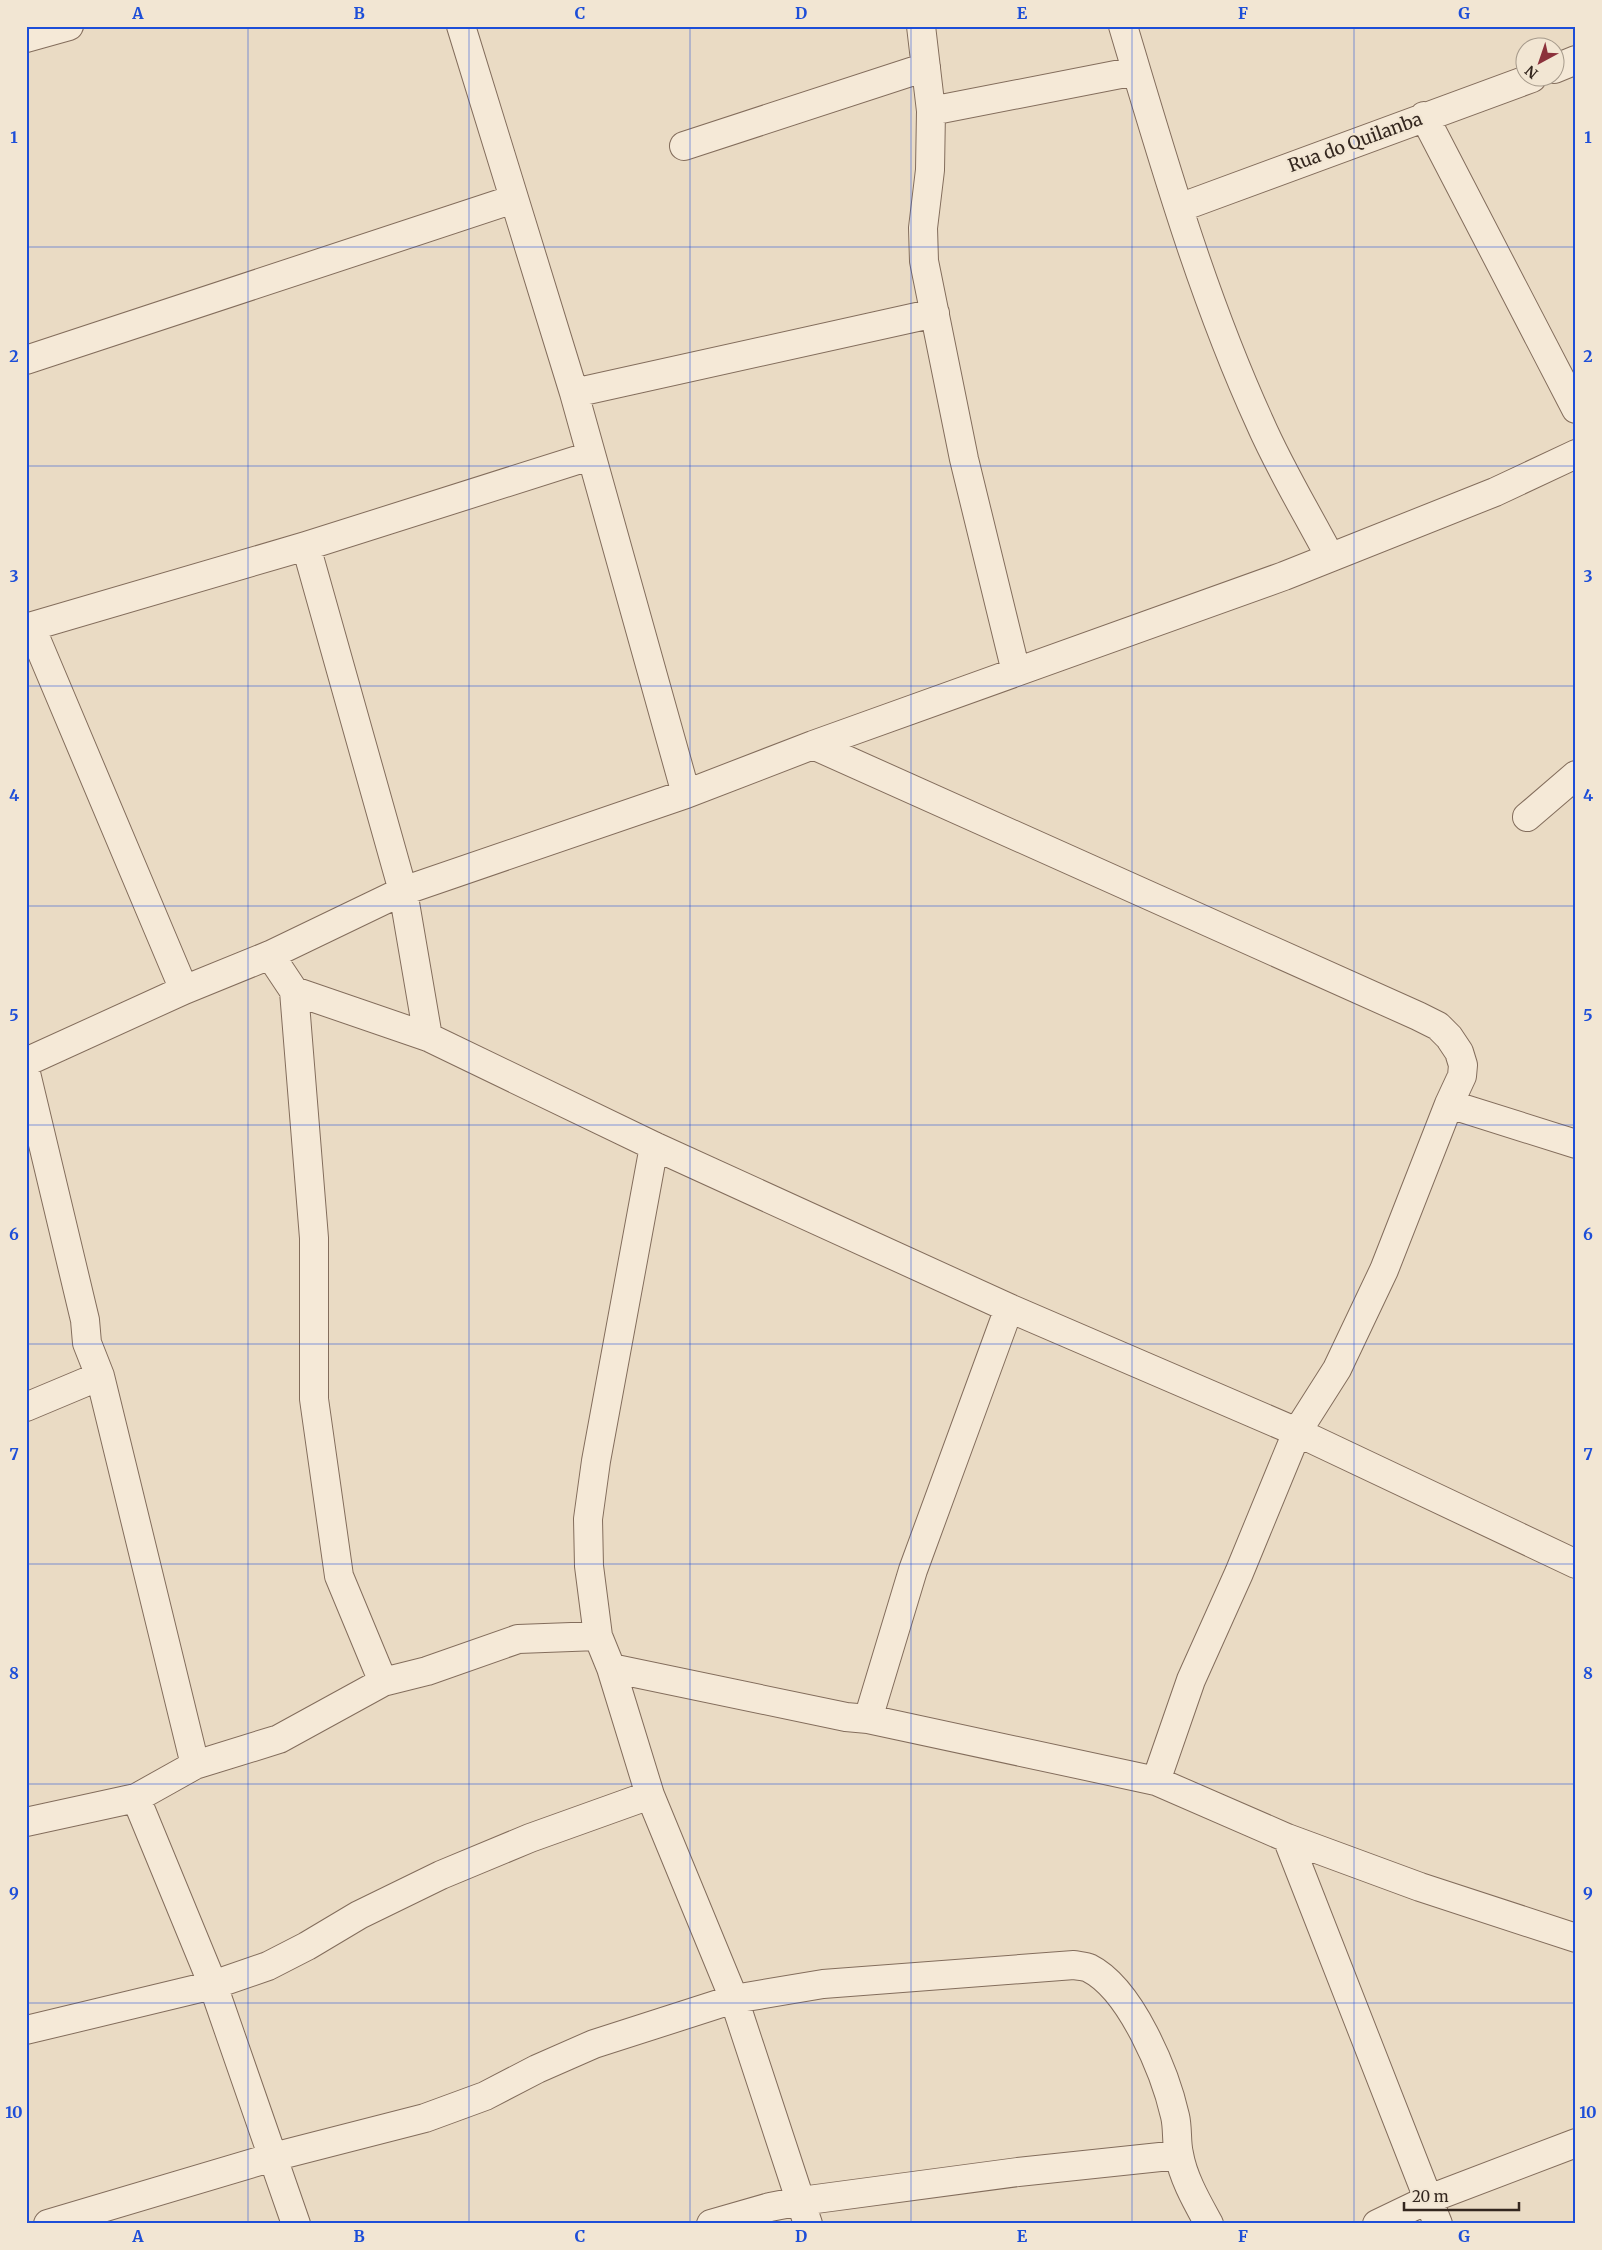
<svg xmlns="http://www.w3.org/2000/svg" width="1602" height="2250" font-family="Merriweather,serif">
<rect width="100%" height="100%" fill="#eadbc4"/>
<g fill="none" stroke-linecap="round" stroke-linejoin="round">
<g stroke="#836d5c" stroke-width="30">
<path id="minor" d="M461 26 574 393 686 794
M921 26 931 111 930 170 923 228 924 261 964 459 1016 672
M1123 26C1163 160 1202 296 1260 423 1280 469 1307 513 1330 557
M26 38 69 26
M1554 69 1576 60
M931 111 1136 71
M1424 116 1576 409
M684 146 926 67
M1179 208 1532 78
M26 360 514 199
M574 393 935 313
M306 546 403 891 428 1037
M31 627 184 990
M26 628 306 546 590 456
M813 745 1418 1016 1438 1026 1449 1037 1459 1052 1463 1065 1462 1076 1449 1104 1384 1270 1337 1369 1297 1432 1239 1573 1191 1680 1156 1781
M1527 817 1576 775
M270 955 294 991 428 1037 654 1146 1009 1308 1297 1432 1576 1564
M294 991 314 1238V1399L339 1576 383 1682
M26 1062 184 990 270 955 403 891 686 794 813 745 1284 576 1495 492 1576 454
M26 1073 85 1320 87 1343 100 1376 195 1765
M1449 1104 1576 1144
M654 1146 596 1461 588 1519 589 1566 598 1636 611 1668 650 1795 734 1999 808 2224
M26 1407 100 1376
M611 1668 846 1717 868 1719 1156 1781 1287 1838 1420 1887 1576 1938
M868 1719 913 1570 1009 1308
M136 1798 213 1985 296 2224
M26 1822 136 1798 195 1765 279 1739 383 1682 427 1671 518 1639 598 1636
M1287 1838 1438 2224
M26 2030 213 1985 268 1966 307 1946 359 1915 441 1875 530 1838 650 1795
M48 2224 273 2157 425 2118 485 2096 537 2069 594 2044 734 1999 823 1984 1074 1965C1079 1966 1085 1966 1089 1968 1131 1989 1165 2072 1175 2116 1178 2128 1176 2142 1179 2154 1183 2178 1197 2202 1209 2224
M711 2224 770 2207 801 2201 1018 2172 1179 2155
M1377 2224 1429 2199 1576 2143"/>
</g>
<use href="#minor" stroke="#f5e9d7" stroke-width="28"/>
</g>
<path fill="none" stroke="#1d4ed8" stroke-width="1" stroke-opacity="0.55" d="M248 26V2224M469 26V2224M690 26V2224M911 26V2224M1132 26V2224M1354 26V2224M26 247H1576M26 466H1576M26 686H1576M26 906H1576M26 1125H1576M26 1344H1576M26 1564H1576M26 1784H1576M26 2003H1576"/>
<g text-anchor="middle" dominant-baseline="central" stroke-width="4.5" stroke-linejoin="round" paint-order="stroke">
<g font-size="18" fill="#34271f" stroke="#f2e6d3">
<text transform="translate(1355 142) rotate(-20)">Rua do Quilanba</text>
</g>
</g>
<rect width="1602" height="2250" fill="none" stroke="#f2e6d3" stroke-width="55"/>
<g transform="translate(1540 62) rotate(220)"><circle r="24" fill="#f2e6d3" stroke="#a69a8b"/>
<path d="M0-4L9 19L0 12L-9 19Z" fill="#8c323c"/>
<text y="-8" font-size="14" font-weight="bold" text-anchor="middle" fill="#34271f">N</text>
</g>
<path d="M1404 2202v8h115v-8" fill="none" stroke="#34271f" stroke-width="2.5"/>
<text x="1412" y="2202" font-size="15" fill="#34271f" stroke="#f2e6d3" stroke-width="4" paint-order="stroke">20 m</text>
<rect x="28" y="28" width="1546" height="2194" fill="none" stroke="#1d4ed8" stroke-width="2"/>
<g font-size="16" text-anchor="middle" font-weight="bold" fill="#1d4ed8">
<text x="138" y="19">A</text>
<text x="359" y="19">B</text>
<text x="580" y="19">C</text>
<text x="801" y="19">D</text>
<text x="1022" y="19">E</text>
<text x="1243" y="19">F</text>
<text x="1464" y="19">G</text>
<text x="14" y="143">1</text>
<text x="1588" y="143">1</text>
<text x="14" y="362">2</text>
<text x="1588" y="362">2</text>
<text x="14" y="582">3</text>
<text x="1588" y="582">3</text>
<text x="14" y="801">4</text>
<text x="1588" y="801">4</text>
<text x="14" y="1021">5</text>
<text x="1588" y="1021">5</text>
<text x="14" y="1240">6</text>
<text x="1588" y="1240">6</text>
<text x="14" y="1460">7</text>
<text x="1588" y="1460">7</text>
<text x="14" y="1679">8</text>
<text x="1588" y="1679">8</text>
<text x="14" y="1899">9</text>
<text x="1588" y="1899">9</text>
<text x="14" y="2118">10</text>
<text x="1588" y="2118">10</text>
<text x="138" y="2242">A</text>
<text x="359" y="2242">B</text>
<text x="580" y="2242">C</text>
<text x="801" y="2242">D</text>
<text x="1022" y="2242">E</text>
<text x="1243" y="2242">F</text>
<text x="1464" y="2242">G</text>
</g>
</svg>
